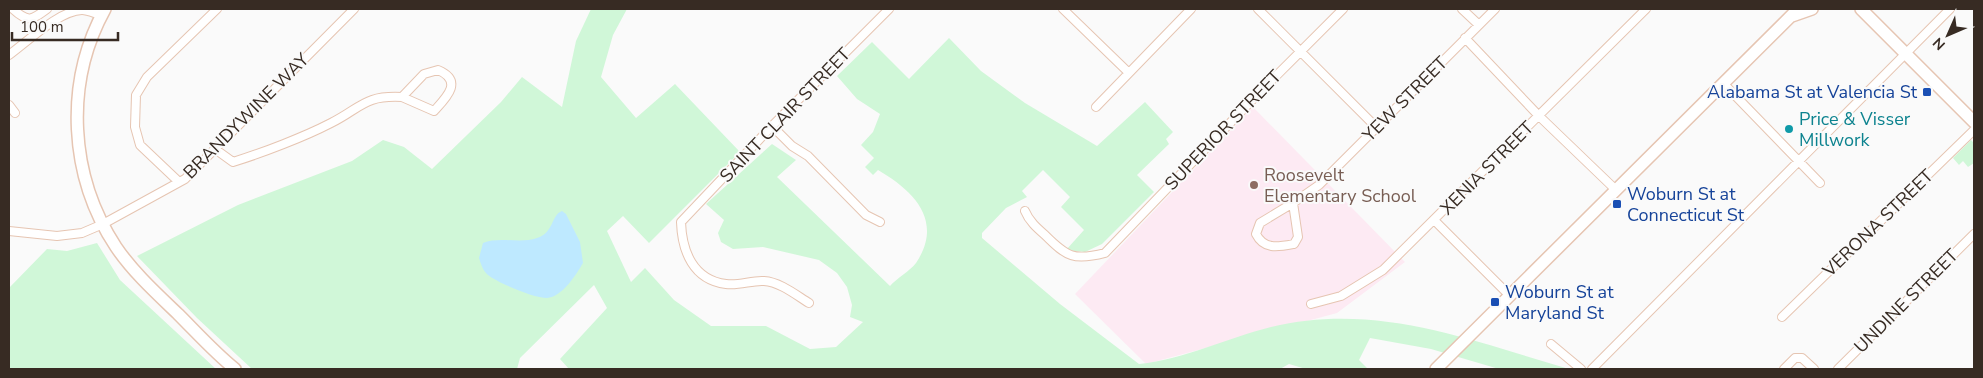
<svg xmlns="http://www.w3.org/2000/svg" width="1983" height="378" font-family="'Nunito Sans',sans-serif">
<rect width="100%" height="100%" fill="#fafafa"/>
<path fill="#fdeaf3" d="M1253 107 1405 262 1337 313 1146 364 1075 294Z"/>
<path fill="#d0f7d8" d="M591 9H627L613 35 601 77 636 118 675 84 740 152 649 243 623 216 607 231 631 282 645 268 674 300 711 326H766L810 349 836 347 863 322 850 317 852 305 847 287 837 273 819 260 763 247 733 249 721 242 718 233 724 220 706 204 772 144 796 160 777 177 890 286C897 278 910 271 916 263 944 221 914 191 878 170L873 175 865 167 874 158 861 145 873 132 880 114 857 99 837 76 872 42 909 79 949 38 981 71 1025 103 1097 146 1145 102 1173 132 1166 139 1169 144 1137 175 1154 192 1102 244 1085 252 1066 250 1084 230 1061 207 1070 197 1043 170 1022 191 1027 197 1006 208 982 233V238L1060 304 1139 364C1185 359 1227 338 1271 327 1377 302 1469 340 1569 369H1499L1431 349 1370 338 1359 360 1368 369H1306L1289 364 1280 369H569L560 359 607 308 594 285 520 358 517 369H252L197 318 137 256 238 205 352 161 383 140 404 147 432 169 501 102 522 77 562 107 576 41Z
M1971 140 1974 143V163L1968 167 1963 161 1959 165 1953 158Z
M97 243 120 280 216 369H9V288L47 249 67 251Z"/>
<path fill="#bee9ff" d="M562 211 566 214 580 242 583 263C576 275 562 297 547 298 534 298 498 283 488 275 483 271 481 264 479 258L483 243C499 236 520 244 537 238 554 233 551 215 562 211Z"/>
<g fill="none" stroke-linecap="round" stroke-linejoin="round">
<g stroke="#e6c5b2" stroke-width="10">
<path id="street" d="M13 9C28 23 32 20 47 9
M1063 9 1128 72
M1258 9 1376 127
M1462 9 1479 25
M1465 38 1539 116 1616 190
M9 55C27 42 60 10 82 10 88 10 96 14 101 15
M438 70C464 81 446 98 434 111L402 97 424 74Z
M1723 83 1820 183
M9 105 15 113
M1096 107 1191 9
M772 126 792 146 808 156 866 215 880 222
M215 149 233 162C262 153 304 137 331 123 361 108 364 95 402 97
M179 182 140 145 135 127 136 95 147 77 217 9
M1293 203 1260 223 1256 234C1264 250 1278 247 1294 244L1298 237 1293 203 1319 185 1495 9
M1025 211C1029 221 1037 228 1045 235 1067 257 1074 261 1105 253L1256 96 1343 9
M1434 220 1510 296
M9 231 57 236 82 233 103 224 185 179 354 9
M809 303C796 295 780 282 764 281 752 280 739 286 726 284 693 280 682 251 681 222L772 126 889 9
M1311 304 1341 296 1383 270 1646 9
M1782 317 1974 130
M1551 344 1581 369
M1592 369 1950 9
M1784 369 1795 358H1802L1814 369
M1838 369 1974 234"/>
</g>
<g stroke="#e6c5b2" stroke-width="14">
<path id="secondary" d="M105 9C64 83 69 176 116 247 133 272 156 293 178 314 197 333 215 353 235 369
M1861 9 1974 122
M1792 16 1812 9
M1436 369 1798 9"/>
</g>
<use href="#street" stroke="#fff" stroke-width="8"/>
<use href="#secondary" stroke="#fff" stroke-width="11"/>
</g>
<g fill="#1a4fb4" stroke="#fafafa" stroke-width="2">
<rect x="1922" y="87" width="10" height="10" rx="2.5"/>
<rect x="1612" y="199" width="10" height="10" rx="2.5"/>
<rect x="1490" y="297" width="10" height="10" rx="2.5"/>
</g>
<circle fill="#0f9aa8" stroke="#fafafa" stroke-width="2" cx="1789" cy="129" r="5"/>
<circle fill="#8d6e63" stroke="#fafafa" stroke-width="2" cx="1254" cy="185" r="5"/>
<g text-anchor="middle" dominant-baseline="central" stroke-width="4" stroke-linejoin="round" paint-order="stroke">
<g font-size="18" fill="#164399" stroke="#fafafa" text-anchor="start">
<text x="1917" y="92" text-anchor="end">Alabama St at Valencia St</text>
<text x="1627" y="194">Woburn St at<tspan x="1627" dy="21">Connecticut St</tspan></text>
<text x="1505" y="292">Woburn St at<tspan x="1505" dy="21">Maryland St</tspan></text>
</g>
<g font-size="18" fill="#372b23" stroke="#fafafa">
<text transform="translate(1405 99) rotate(-45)">YEW STREET</text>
<text transform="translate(785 115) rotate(-46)">SAINT CLAIR STREET</text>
<text transform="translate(246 116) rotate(-45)">BRANDYWINE WAY</text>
<text transform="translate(1223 130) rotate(-46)">SUPERIOR STREET</text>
<text transform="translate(1487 168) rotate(-45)">XENIA STREET</text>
<text transform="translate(1878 223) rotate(-44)">VERONA STREET</text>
<text transform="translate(1906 301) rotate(-45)">UNDINE STREET</text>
</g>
<g font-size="18" fill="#0d838f" stroke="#fafafa" text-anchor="start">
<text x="1799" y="119">Price &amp; Visser<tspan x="1799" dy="21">Millwork</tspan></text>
</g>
<g font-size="18" fill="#785e54" stroke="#fafafa" text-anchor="start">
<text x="1264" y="175">Roosevelt<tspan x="1264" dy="21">Elementary School</tspan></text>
</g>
</g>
<rect width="1983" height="378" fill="none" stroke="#372b23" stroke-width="20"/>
<g transform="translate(1948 35) rotate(225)" stroke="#fafafa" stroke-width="4" paint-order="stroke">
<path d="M0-4L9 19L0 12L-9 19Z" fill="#372b23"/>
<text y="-8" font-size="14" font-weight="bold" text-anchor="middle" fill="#372b23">N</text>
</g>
<path d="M12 32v8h106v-8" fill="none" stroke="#372b23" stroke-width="2.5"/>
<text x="20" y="32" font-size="15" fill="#372b23" stroke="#fafafa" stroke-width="4" paint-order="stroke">100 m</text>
</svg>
